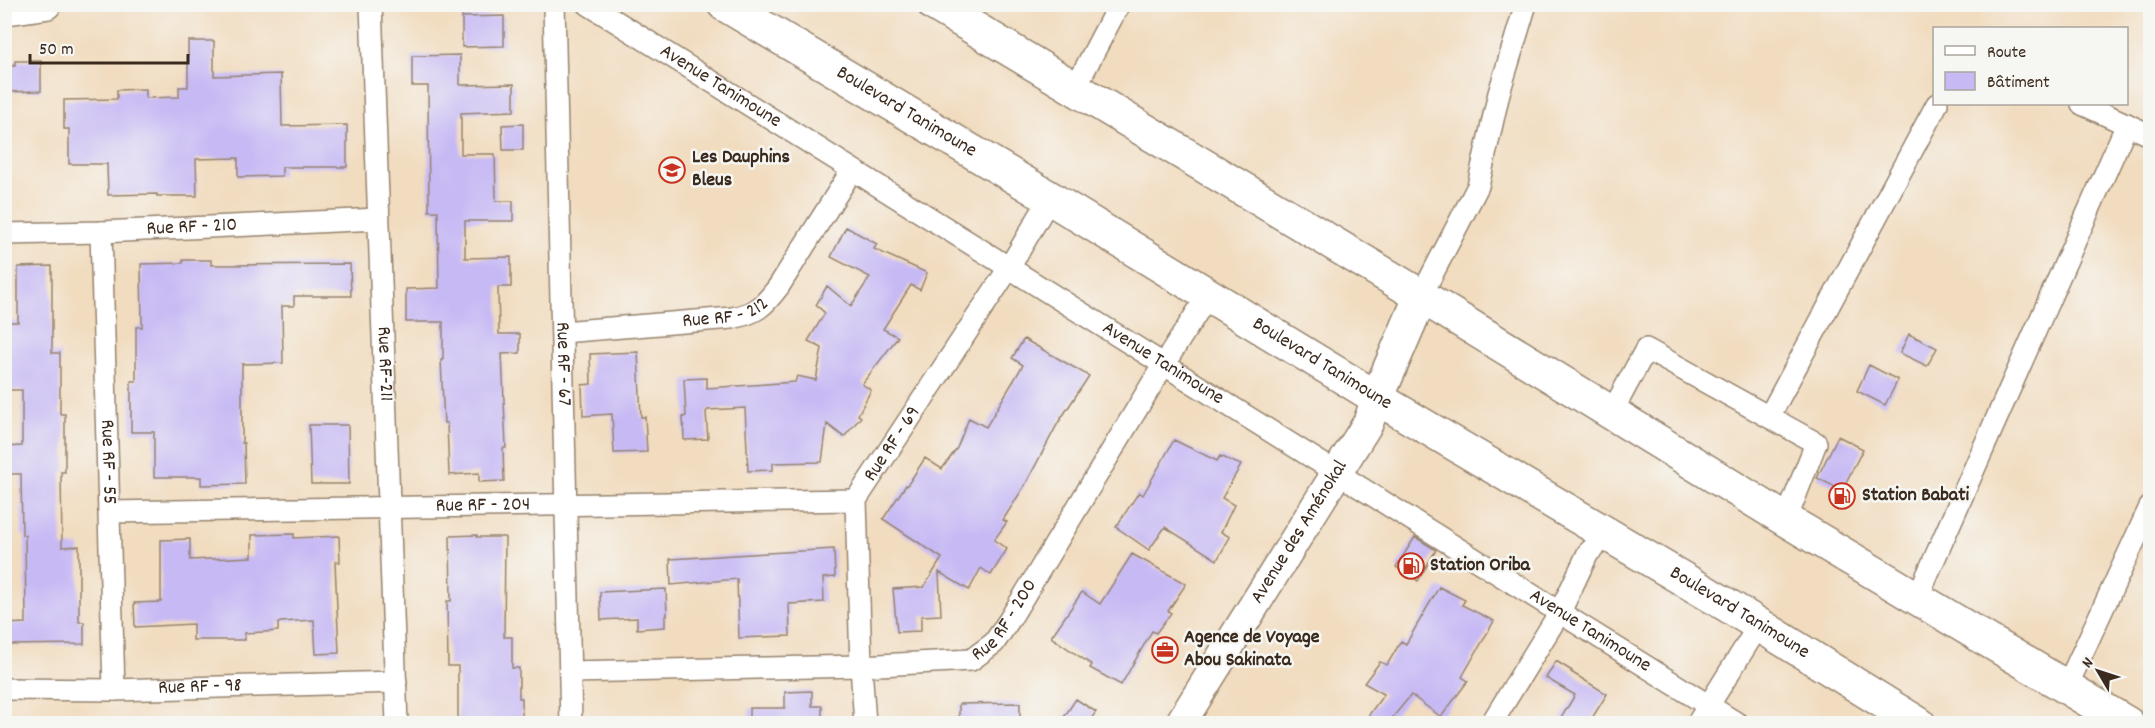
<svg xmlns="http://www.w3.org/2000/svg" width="2155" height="728" font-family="Dekko,sans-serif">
<rect width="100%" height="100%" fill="#f6f6f2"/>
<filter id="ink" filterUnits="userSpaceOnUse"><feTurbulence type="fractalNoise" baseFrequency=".0167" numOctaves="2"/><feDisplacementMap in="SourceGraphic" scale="12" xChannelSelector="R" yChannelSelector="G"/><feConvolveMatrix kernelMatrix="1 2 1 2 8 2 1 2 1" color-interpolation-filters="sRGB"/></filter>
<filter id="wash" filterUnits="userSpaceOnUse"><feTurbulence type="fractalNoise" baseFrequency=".008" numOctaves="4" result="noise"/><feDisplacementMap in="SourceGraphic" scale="24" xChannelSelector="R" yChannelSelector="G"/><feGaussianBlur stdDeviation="1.35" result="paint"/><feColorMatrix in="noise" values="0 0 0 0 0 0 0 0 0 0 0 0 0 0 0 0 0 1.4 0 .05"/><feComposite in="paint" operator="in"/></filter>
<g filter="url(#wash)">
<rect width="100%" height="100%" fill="#f1dcbf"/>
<g id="blocks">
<path fill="#c7baf4" d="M504 16V46L462 47V17Z
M188 41H214V76L281 74 282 126 347 125V167H282V176L238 177V158L196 159 197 196H157V194L108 195 107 164H69V129H64V100L117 99V90L146 89V98L179 97V87H188Z
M460 55V85L514 84V111L461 113V154H495L496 201H513V221H465V258L511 257V287H498L499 334H520V353L502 354 506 448H503L504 481 479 482V473L449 475 447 423H444L441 360H443V322H406V289L439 288 438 211H429L428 86H412V56Z
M15 61H41V91L4 92V66H15Z
M523 124V150H503L502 125Z
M846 227 877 244 874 249 927 273 920 290 911 285 883 329 898 337 862 384 871 390 858 415 861 417 844 437 827 424 822 462 773 463V470L748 471 745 408 708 410 706 412 708 439 684 440 683 417 686 416 684 379 707 378V388L795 382 797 376 816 380 822 348 808 341 825 313 816 305 827 286 851 306 870 277 831 257Z
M183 260H211V265L350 264 351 296H294V306H282L283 363 242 364V443H244L245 484 201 485V477H154V432H131V381H136V327H142L141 264 183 263Z
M52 266V353H60V414H65V472H61L62 547 79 546V622H84V644L4 645V624L26 623 25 535H22L21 474H4V447L22 446V390H4V322H18V267Z
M1909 334 1937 348 1927 366 1900 353Z
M1024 339 1089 376 1058 423 1025 485 1003 520 1007 522 994 540 1007 549 991 575 981 568 969 590 939 572 941 615 921 616V631L897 632 893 589 924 587 942 558 883 519 906 485 907 486 925 458 942 469 957 448 969 418 986 427 1023 365 1012 358Z
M638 352 641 417H645L647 452 614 453 612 414 583 416 582 385 591 384 590 354Z
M1869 365 1898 380 1885 405 1857 391Z
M309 425H348L349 484H311Z
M1838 436 1863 449 1842 490 1817 478Z
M1174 440 1217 461 1220 456 1241 465 1222 498 1234 505 1221 532 1230 537 1217 560 1165 527 1149 550 1116 527 1139 492 1143 495Z
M294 534V538L339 536 340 562H335L339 653 316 654 314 620 281 622 278 623V631L245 633V640H193V624L135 627 134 603 161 602V540L190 539V560L252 557V535Z
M477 535V537H505L504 637H512V668H519V698H522V723H458V666H448L447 601H451L450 536Z
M1415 537 1436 550 1418 581 1396 567Z
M834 549 835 577 823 578 824 602 789 604 790 636 739 638 737 579 671 585 670 559Z
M1132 554 1186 584 1168 611 1171 613 1156 633 1152 631 1121 685 1090 668 1092 665 1051 637 1082 592 1100 604Z
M1439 587 1465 600 1462 605 1494 621 1462 677 1468 681 1441 717 1411 695 1388 723H1363L1384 694 1364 683 1380 662 1387 665 1401 641 1406 644Z
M666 589 667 616H665V627L637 629V618L601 620 600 592Z
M1556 661 1572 671 1571 672 1607 694 1589 723H1558L1575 695 1546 678Z
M812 691V706H822V723H749V708H785V692Z
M1076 699 1096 712 1088 723H1060Z
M1020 703V723H959V704Z"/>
</g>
</g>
<g filter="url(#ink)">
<use href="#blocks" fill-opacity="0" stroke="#96836e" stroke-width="1.5"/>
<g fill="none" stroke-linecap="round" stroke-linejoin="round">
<g stroke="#96836e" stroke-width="24">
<g id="street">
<path id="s1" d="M371 4 397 724"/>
<path id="s2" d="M554 4 571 724"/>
<path id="s3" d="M588 4 1738 724"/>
<path d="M1074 90 1119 4"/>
<path d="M2082 104 2150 135"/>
<path id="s4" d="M101 232 114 690"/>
<path id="s5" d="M4 234 101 232 378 219"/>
<path d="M1421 296 1478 186 1499 93 1526 4"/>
<path id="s6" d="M562 332 732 318C757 313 764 306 779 286L852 170"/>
<path d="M1612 412 1646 349 1816 443 1786 520"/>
<path d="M1769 417 1937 104"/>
<path id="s7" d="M109 512 856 500"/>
<path d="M1917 598 2127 124"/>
<path id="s8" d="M570 672 861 666 971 660 994 643 1010 619 1164 364 1203 303 1207 294"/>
<path d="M2067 686 2150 507"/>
<path id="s9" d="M4 689 114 690 396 682"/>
<path id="s10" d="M865 724 861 666 856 500 1009 268 1050 198"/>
<path d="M1491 724 1560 612 1588 553 1602 540 1599 529"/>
<path d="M1697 724 1759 625"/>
</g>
</g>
<g stroke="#96836e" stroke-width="33">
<g id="secondary">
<path d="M4 10 46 4"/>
<path id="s11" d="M1180 724 1368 423 1377 398"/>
</g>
</g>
<g stroke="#96836e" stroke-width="36">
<g id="primary">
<path id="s12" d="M724 4 1050 198 1377 398 1727 605 1919 724"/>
<path d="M934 4 1421 296 1786 520 2128 724"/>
<path d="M1377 398 1421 296"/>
</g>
</g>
<use href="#street" stroke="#fff" stroke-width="21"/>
<use href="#secondary" stroke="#fff" stroke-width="30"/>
<use href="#primary" stroke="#fff" stroke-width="33"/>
</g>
</g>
<defs>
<g id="school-ring" transform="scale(1.35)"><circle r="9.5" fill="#f6f6f2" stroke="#c8321e" stroke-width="1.5"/><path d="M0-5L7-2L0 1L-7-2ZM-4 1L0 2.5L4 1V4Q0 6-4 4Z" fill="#c8321e"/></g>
<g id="fuel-ring" transform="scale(1.35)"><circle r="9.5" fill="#f6f6f2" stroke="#c8321e" stroke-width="1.5"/><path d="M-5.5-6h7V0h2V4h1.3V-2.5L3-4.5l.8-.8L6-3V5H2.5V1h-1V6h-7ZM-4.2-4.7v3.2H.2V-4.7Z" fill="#c8321e"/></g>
<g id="office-ring" transform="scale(1.35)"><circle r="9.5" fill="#f6f6f2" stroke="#c8321e" stroke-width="1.5"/><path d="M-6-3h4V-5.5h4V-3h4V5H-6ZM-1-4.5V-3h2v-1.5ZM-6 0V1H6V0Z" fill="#c8321e"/></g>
</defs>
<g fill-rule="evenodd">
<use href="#school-ring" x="672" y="170"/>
<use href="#fuel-ring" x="1842" y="496"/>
<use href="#fuel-ring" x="1411" y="566"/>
<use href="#office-ring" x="1165" y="650"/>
</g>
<g text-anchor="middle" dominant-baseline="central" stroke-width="5" stroke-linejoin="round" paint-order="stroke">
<g font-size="20" fill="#3b2a1e" stroke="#f6f6f2">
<text stroke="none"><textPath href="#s3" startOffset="156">Avenue Tanimoune</textPath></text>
<text stroke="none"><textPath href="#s12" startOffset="212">Boulevard Tanimoune</textPath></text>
<text stroke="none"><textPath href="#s5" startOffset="188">Rue RF - 210</textPath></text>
<text stroke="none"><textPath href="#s6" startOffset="165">Rue RF - 212</textPath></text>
<text stroke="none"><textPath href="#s1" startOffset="360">Rue RF-211</textPath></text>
<text stroke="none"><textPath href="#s2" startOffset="360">Rue RF - 67</textPath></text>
<text stroke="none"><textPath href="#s3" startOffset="678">Avenue Tanimoune</textPath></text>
<text stroke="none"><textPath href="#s12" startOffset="698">Boulevard Tanimoune</textPath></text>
<text stroke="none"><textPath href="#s10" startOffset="291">Rue RF - 69</textPath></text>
<text stroke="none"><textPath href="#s4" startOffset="230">Rue RF - 55</textPath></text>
<text stroke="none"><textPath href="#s7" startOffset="374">Rue RF - 204</textPath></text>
<text stroke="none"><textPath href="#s11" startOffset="226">Avenue des Aménokal</textPath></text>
<text stroke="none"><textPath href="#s12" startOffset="1184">Boulevard Tanimoune</textPath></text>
<text stroke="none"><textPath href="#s8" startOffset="454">Rue RF - 200</textPath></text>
<text stroke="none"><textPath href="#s3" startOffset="1182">Avenue Tanimoune</textPath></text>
<text stroke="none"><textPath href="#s9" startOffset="196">Rue RF - 98</textPath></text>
</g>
<g font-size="20" font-weight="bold" fill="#3b2a1e" stroke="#f6f6f2" text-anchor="start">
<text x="692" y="158">Les Dauphins<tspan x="692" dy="23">Bleus</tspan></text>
<text x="1862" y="496">Station Babati</text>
<text x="1430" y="566">Station Oriba</text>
<text x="1184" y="638">Agence de Voyage<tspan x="1184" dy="23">Abou Sakinata</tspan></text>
</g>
</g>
<rect width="2155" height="728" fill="none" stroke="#f6f6f2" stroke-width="24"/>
<rect x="1933" y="27" width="195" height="78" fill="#f6f6f2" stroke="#aba49d" stroke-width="1.5"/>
<rect x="1945" y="46" width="30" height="9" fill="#ffffff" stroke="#aba49d" stroke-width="1.5"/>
<text x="1987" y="57" font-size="18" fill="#3b2a1e">Route</text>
<rect x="1945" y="72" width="30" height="18" fill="#c7baf4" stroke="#aba49d" stroke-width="1.5"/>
<text x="1987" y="87" font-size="18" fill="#3b2a1e">Bâtiment</text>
<g transform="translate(2098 671) rotate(309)" stroke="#f6f6f2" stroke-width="4.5" paint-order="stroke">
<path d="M0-4.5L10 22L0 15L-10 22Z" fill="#3b2a1e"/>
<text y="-9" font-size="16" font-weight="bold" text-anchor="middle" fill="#3b2a1e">N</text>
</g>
<path d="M30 54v9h158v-9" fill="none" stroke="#3b2a1e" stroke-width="3"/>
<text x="39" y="54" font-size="18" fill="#3b2a1e" stroke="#f6f6f2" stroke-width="4.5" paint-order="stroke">50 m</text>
</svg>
